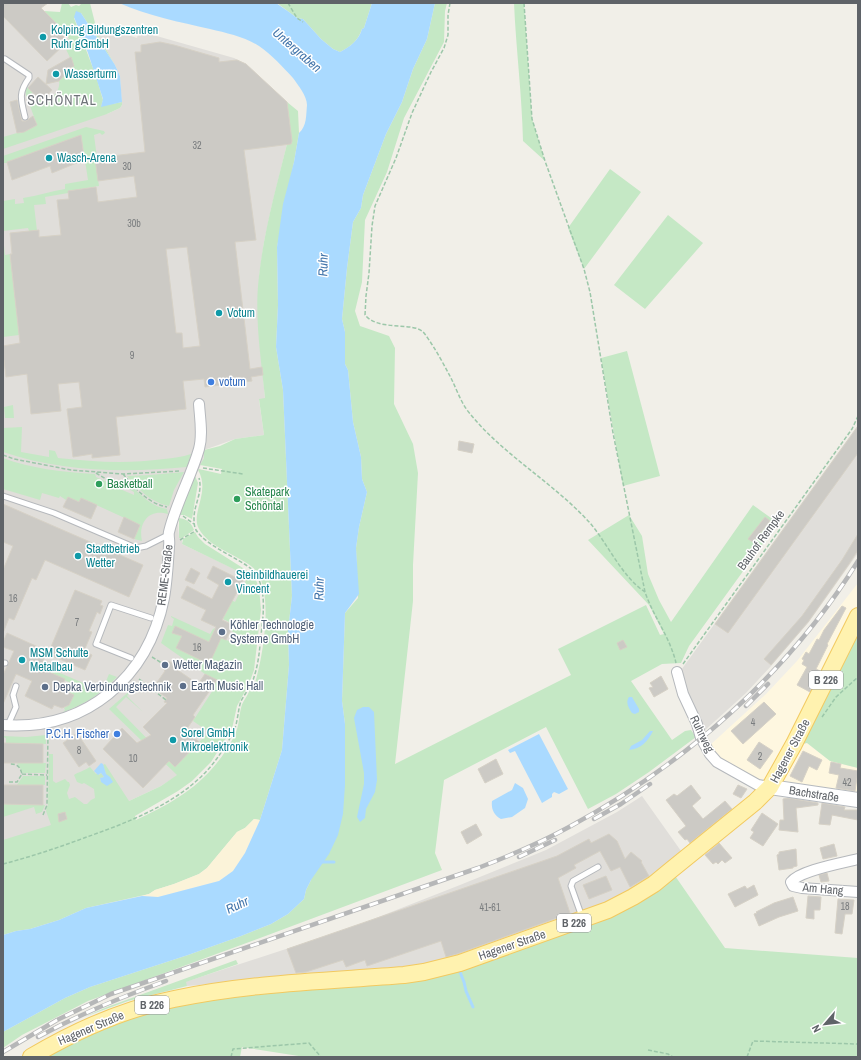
<svg xmlns="http://www.w3.org/2000/svg" width="861" height="1060" font-family="'Archivo Narrow',sans-serif">
<rect width="100%" height="100%" fill="#f1efe8"/>
<path fill="#fef7e0" d="M858 583V607L792 743 766 779H757L722 761 714 750 709 746 766 694 797 661Z
M807 743 830 761 858 768V797L780 784 797 745Z"/>
<path fill="#e0deda" d="M3 3H36L62 29 69 39 107 114 120 108 122 105 120 76 115 65 98 35 110 29 137 38 139 31 234 58 246 64 287 102 292 141 291 144H287L271 209 264 242 259 277 258 319 265 399 259 400 264 435 235 439 204 450V458L199 469 185 493 182 502 178 523 179 538H182V544L249 576 225 714 178 775 161 786 129 801 3 843Z
M858 425V553L809 622 772 665 746 693 704 731 679 673Z
M642 796 686 858 654 884 491 948 417 966 187 986 185 982 353 927 460 885 546 850 617 812Z"/>
<path fill="#c5e8c5" d="M62 3H68L71 7 76 5 79 6 82 3H90L98 35 115 65 81 13 74 18 96 76 103 100 101 106 122 102V105L120 108 107 114 3 149V137L24 131 37 125 26 95 25 90 27 87 33 93 31 94 35 98 37 97 45 104C52 99 61 90 59 81L63 77V72L74 66 64 45 69 39 62 29 44 11 60 12Z
M277 3H372L364 28 362 29C358 41 350 47 340 52L333 49 321 39 303 19 297 18Z
M435 3H447L445 11 444 42 404 118 387 172 365 220 362 282 355 311 360 326 389 336 395 348 394 404 413 444 418 473 413 565V601L395 764 571 675 558 649 646 605 660 635 664 634 649 605 588 540 629 515 642 536 648 574 659 600 671 622 753 505 778 523 689 646 681 663 662 664 631 681 672 740 685 731 691 730 696 737 649 772 616 794 588 809 546 727 444 780 435 853 442 870 241 945 88 1001 22 1035 3 1048V1032L65 998 90 987 188 955 241 936 271 924 288 914 304 899 306 890 311 880 345 724 342 701 345 613 358 598 356 548 359 527 367 492 362 479 361 457 353 422 348 370 345 364V332L342 319 347 268 353 222 361 208 363 195 386 134 402 102 413 69 427 39Z
M514 3H524L532 119 545 161 523 141C522 95 516 49 514 3Z
M287 102 298 111 299 133 294 162 277 247 278 305 276 347 283 390 292 596 288 631 289 665 282 750 260 820 254 819 245 828 237 832 207 868 199 874 174 884 155 890 149 894 86 908 59 920 30 929 16 931 3 935V840L51 825 46 811 48 804 49 754H53V781L56 783 65 779 68 782H69L70 785 67 793 69 799 75 797 84 804H87L91 800 95 798 94 789 84 783 82 784 77 782 74 775C76 773 86 770 90 767L96 774 98 773 99 775 101 773 104 777 100 778 101 782 106 774 103 765 105 764 129 801 161 786 177 775 109 709 132 689 131 691 127 696 143 712 126 697 116 707 175 767 209 732 193 721 213 690 211 688 217 680 205 674 161 643 168 625 172 626 174 619 171 617V616L210 634 213 629 215 628 213 634 233 643 235 639 234 633 231 630 229 622 223 619 228 609 222 606 224 596 235 602 248 576 182 544 183 539 195 532 198 537 205 544 254 575 259 588 261 610 254 670 249 684 237 706 232 729 211 762 192 781 178 791 135 816 136 820C150 813 164 807 177 798 202 783 224 759 236 732 239 725 239 716 241 708 243 699 250 695 250 686L255 683C263 657 276 583 251 566 235 554 209 547 199 529 190 513 211 492 198 470L199 469 221 474 222 469 200 465 204 458V450L220 446 235 439 264 435 259 399 265 398C261 358 254 316 259 276 264 231 276 188 287 144H291L292 141Z
M86 127 104 131 105 133 102 135 100 133 94 135 97 158 95 159 99 186 68 191V193L45 197 46 204 34 205 37 231H29L28 228 3 231V201L15 199V204L24 203 23 198C38 196 51 191 65 189V184L88 180 81 135 7 162V163H3V156Z
M610 169 641 192 584 269 568 228Z
M668 215 703 243 645 309 614 285Z
M3 236 5 255 10 254 19 335 3 337Z
M627 351 660 476 623 486 601 358Z
M13 405 14 418H5L4 407Z
M22 427 21 452 49 457V450L55 451 58 458C94 462 128 464 164 459 173 458 182 457 191 454L187 467C126 473 61 472 3 452V428Z
M3 458C31 469 65 472 95 474L96 477 107 482 106 483 134 495V492L125 487 127 484 130 485C140 494 152 507 167 509L168 514C148 508 138 524 142 541L134 539 140 525 81 498 79 502 68 497 66 500 60 496 59 498 42 493 40 500 3 489Z
M184 472 174 490 169 506C150 502 139 490 127 476L150 475Z
M195 476 198 483 192 519 184 515H179L185 493Z
M179 518C187 519 191 522 194 530L182 538H179Z
M858 626V768L830 761 807 743 797 745Z
M39 664 102 691 109 674 117 677C102 693 84 705 63 712L65 710 64 708 69 705 74 695 68 692 71 683 64 680 65 679 41 669 31 684Z
M46 735V744L6 743V738L3 737V736L26 737Z
M17 763H46L45 773H23Z
M23 776H45V785H17Z
M3 804 45 805 42 812 36 814 34 807 3 817Z
M671 870 725 948 858 958V1057H305L242 1047 240 1057H44L75 1040 106 1027 133 1018 176 1006 215 999 411 978 552 931Z
M236 960 238 964 186 982 187 986 128 1001 84 1017 107 1007Z"/>
<path fill="#fbf3d9" d="M254 819 260 820 245 853 233 871 219 881 158 897 142 896 149 894 155 890 174 884 199 874 207 868 237 832 245 828Z"/>
<path fill="#aadaff" d="M119 3H276L289 12 297 18 303 19 321 39 333 49 340 52C350 47 359 40 362 29L364 28 372 3H435L427 39 413 69 402 102 386 134 363 195 361 208 353 222 347 268 342 319 345 332V364L348 370 353 422 361 457 362 479 367 492 359 527 356 548 359 594 345 613 342 701 345 724V785L343 814 338 835 329 854 311 880 306 890 304 899 288 914 271 924 241 936 188 955 90 987 65 998 3 1032V935L16 931 30 929 59 920 86 908 142 896 158 897 219 881 233 871 245 853 260 820 282 750 289 665 288 631 292 596 283 390 276 347 278 305 277 247 283 204 294 162 299 133C307 126 306 115 307 105 307 96 298 85 293 78 283 67 272 55 259 46 245 37 227 33 210 29 180 22 148 16 119 3Z
M76 11 81 13 115 65 120 76 122 102 101 107 103 99 88 53 74 17Z
M629 697H632L639 709V712L635 714 632 713C629 708 625 703 629 697Z
M363 707H369L374 712 377 780 375 792 366 809 365 818 360 822 357 817 364 784V773L354 718 357 710Z
M650 731H653C648 741 641 749 629 750L631 746 642 740Z
M539 734 568 789 559 794 554 792 552 794V797L542 803 515 751 510 753 508 750Z
M101 763 103 764 106 774 110 777 113 782 107 786 101 782 100 778 104 777 101 773 98 775 94 771Z
M515 783 523 788 528 799 525 808 512 817 501 819C494 815 491 809 492 801L512 790Z"/>
<g fill="none" stroke-linecap="round" stroke-linejoin="round">
<path stroke="#aadaff" stroke-width="3" d="M320 862H334
M460 972 464 982 466 991 473 1007"/>
</g>
<path fill="#cccac5" stroke="#d6d1c6" fill-rule="evenodd" d="M3 3H48L41 8 62 29 59 32 68 41 47 61 3 16Z
M160 42 174 45 219 58V62L237 60 246 64 287 102 292 141 291 144 244 150 256 240 235 242 250 369 262 367 263 375 251 377 252 381 205 387 204 379 183 381 186 409 116 417 120 455 92 458V454L73 457 67 409 82 407 79 382 58 384 61 411 31 414 27 374 6 377 4 360H3V346L20 343 10 254H12L10 233 39 230V237L61 235 57 200 69 199 68 191 96 187 98 202 137 197 134 176 98 181 95 158 145 152 135 52H141V45ZM187 247 200 346 183 348 182 333H176L166 249Z
M71 57 74 66 65 71 63 77 59 81 46 84 48 70Z
M38 77 52 90 42 101 28 88Z
M17 100 22 121H26L33 116 37 125 24 132 17 133 10 102Z
M81 135 84 157 78 159 79 162 52 173 50 166 12 180 7 162Z
M858 426V453L728 633 715 624Z
M459 441 474 444 472 453 458 450Z
M68 497 79 502 81 498 97 505 91 519 63 507Z
M3 504 143 565 129 597 45 560 36 580 32 578 14 620 9 618 3 633V570L13 546 3 542Z
M124 517 140 525 134 539 118 532Z
M765 517 770 521 753 542 748 539Z
M858 534V550L849 564 808 622 771 665 764 659 802 616 842 560Z
M213 566 243 581 222 620 233 625 226 640 221 638 211 660 209 658 207 663 176 648 182 636 172 633 175 626 209 642 216 627 201 620 206 610 181 598 187 586 212 599 219 585 207 578Z
M191 568 200 573 194 584 185 580Z
M75 590 102 601 100 605 103 606 100 614 97 612 89 631 92 632 84 651 92 655 85 670 48 654Z
M842 606 846 608 827 644 828 645 816 669 820 671 810 692 797 685 807 667 802 664 804 660 802 659 806 652 809 654 817 639 819 640 824 630Z
M7 633 47 651 40 668 65 679 61 689 74 695 69 705 62 708 54 705 52 709 29 698 25 696 32 681 16 674 3 704V675L14 651 3 647V642Z
M623 640 627 647 620 650 617 643Z
M169 661 177 667 176 669 198 684 205 674 217 680 193 715 195 717 186 730 199 742 175 767 169 761 143 788 103 749 122 728 137 743 151 735 143 727 167 703 164 702 167 698 153 688 165 671 163 669Z
M661 676 668 689 654 697 649 688 653 687 650 683Z
M764 702 776 714 743 744 731 731Z
M77 733 96 761 89 766 86 762 79 767 63 743Z
M759 742 773 751 760 769 747 760Z
M3 743 43 744V763H3Z
M803 751 822 760 817 770 809 766 802 782 790 776Z
M496 759 503 774 485 783 478 769Z
M831 762 841 764 840 768 858 771 855 791 836 788 839 775 829 773Z
M3 785H43V805L3 804Z
M691 785 701 798 692 806 703 819 725 801 732 809 690 843 687 839 685 840 678 832 686 826 666 800 674 794 677 796Z
M738 785 747 789 741 798 733 794Z
M788 798 818 803V805L796 808 798 832 779 830 780 820H784L783 799Z
M822 803 845 807 844 810H858V820L832 815 830 825 819 824Z
M65 812 67 819 59 822 58 814Z
M762 813 778 824 763 846 750 838 754 832 751 830Z
M476 824 482 835 467 844 461 832Z
M609 834 617 841 625 859 631 852 642 861 641 862 649 876 630 887 620 867 611 871 600 851 574 865 576 868 558 878 570 913 557 918 457 954 446 957 441 941 367 966 365 960 346 967 343 960 306 972 296 973 287 949 557 856 589 839 591 843Z
M719 843 732 858 725 863 722 860 718 864 716 862 713 864 705 855Z
M834 844 837 856 823 859 820 848Z
M796 849 797 866 793 867V868L779 870 777 855 779 854V852Z
M827 873 829 881 821 882 819 875Z
M606 876 612 890 589 899 583 885Z
M754 885 758 895 735 907 728 894 745 886 747 889Z
M808 896 821 897 820 910H814V919L806 918Z
M793 897 798 911 779 917 759 926 754 914 757 913 756 912 774 903Z
M838 899 854 900 852 914H845L842 934 835 933Z"/>
<g fill="none" stroke-linecap="round" stroke-linejoin="round">
<g stroke="#b5b8bc" stroke-width="7">
<path id="lane" d="M5 59 29 75V78C18 93 21 100 25 117
M3 496 54 513 136 548 146 546 168 535
M131 658 96 644 111 605 151 618
M3 663H5
M8 725 16 707 13 695 16 686
M582 917 571 886 573 881 598 867"/>
</g>
<g stroke="#b5b8bc" stroke-width="12">
<path id="street" d="M677 672 683 694 697 724 701 738 710 754 717 762 758 785 770 787
M3 725C86 731 148 678 164 598 167 581 168 563 169 546 170 541 168 536 169 532 176 503 191 477 199 449 203 435 200 419 199 404
M858 859C843 863 800 870 791 882L793 886 802 888 858 892"/>
</g>
<g stroke="#b6babf" stroke-width="16">
<path id="secondary" d="M770 787 858 800"/>
</g>
<g stroke="#f2c960" stroke-width="18">
<path id="primary" d="M31 1057C75 1031 123 1009 174 999 249 983 328 981 404 975L424 972 460 963 608 910 633 897 654 884 671 870 755 802 770 787 794 744 858 616"/>
</g>
<path stroke="#9cc7a9" stroke-width="1.5" stroke-dasharray="4 2" stroke-linecap="butt" d="M288 3 297 18 303 22
M450 3 448 15V35L444 48 431 72 412 113 396 158 375 206 372 226 369 273 366 296 365 315C379 332 415 321 424 333 434 346 443 363 451 378 456 388 460 400 467 410 501 454 553 482 590 523 608 544 622 577 645 592
M524 3 532 119 545 161 584 269 590 292 613 433 645 592C653 616 670 637 676 663
M3 455 14 459 71 470 123 474 181 471
M203 468 243 474
M96 473 111 482 121 485 129 481
M123 474C135 488 147 503 167 507
M183 516 194 524
M180 540 197 530
M152 657 165 665
M683 664 852 429 858 416
M139 679 166 700
M822 717 836 697 858 677
M22 774 47 775
M9 782H17L22 774C20 767 18 764 10 764
M43 815 47 805 48 732
M3 864C30 857 57 848 84 838 132 821 188 800 218 757 224 748 231 738 235 728 238 719 238 710 241 701 245 694 250 687 253 680 257 669 259 657 260 645 262 621 269 592 254 571 239 558 206 546 196 530 194 526 194 522 194 518 194 505 203 492 199 478
M648 1050 668 1054 673 1057
M231 1057 233 1049 309 1043 321 1057
M747 1057 753 1041 858 1044"/>
<use href="#lane" stroke="#fff" stroke-width="5"/>
<use href="#street" stroke="#fff" stroke-width="10"/>
<use href="#secondary" stroke="#fff" stroke-width="14"/>
<use href="#primary" stroke="#fff2af" stroke-width="16"/>
<g stroke="#b6b7b8" stroke-width="4.5">
<path id="rail" d="M746 706 768 684
M594 819 621 804 650 784
M519 857 555 840
M38 1037C80 1014 121 997 166 981
M3 1052 57 1020 111 994 478 868C509 856 540 843 569 827 684 765 789 673 858 561"/>
</g>
<use href="#rail" stroke="#fff" stroke-width="3" stroke-dasharray="9" stroke-linecap="butt"/>
</g>
<g fill="#0f9aa8" stroke="#fff" stroke-width="1.5">
<circle cx="43" cy="37" r="4"/>
<circle cx="56" cy="74" r="4"/>
<circle cx="49" cy="158" r="4"/>
<circle cx="219" cy="313" r="4"/>
<circle cx="78" cy="556" r="4"/>
<circle cx="228" cy="582" r="4"/>
<circle cx="22" cy="660" r="4"/>
<circle cx="173" cy="740" r="4"/>
</g>
<g fill="#3f7fe0" stroke="#fff" stroke-width="1.5">
<circle cx="211" cy="382" r="4"/>
<circle cx="117" cy="734" r="4"/>
</g>
<g fill="#2e9e5b" stroke="#fff" stroke-width="1.5">
<circle cx="99" cy="484" r="4"/>
<circle cx="237" cy="499" r="4"/>
</g>
<g fill="#5c6f8a" stroke="#fff" stroke-width="1.5">
<circle cx="222" cy="632" r="4"/>
<circle cx="165" cy="665" r="4"/>
<circle cx="183" cy="686" r="4"/>
<circle cx="45" cy="687" r="4"/>
</g>
<g text-anchor="middle" dominant-baseline="central" stroke-width="3" stroke-linejoin="round" paint-order="stroke">
<g font-size="10" fill="#7a7d7f">
<text x="197" y="145">32</text>
<text x="127" y="166">30</text>
<text x="134" y="223">30b</text>
<text x="132" y="355">9</text>
<text x="13" y="598">16</text>
<text x="77" y="622">7</text>
<text x="197" y="647">16</text>
<text x="753" y="722">4</text>
<text x="79" y="750">8</text>
<text x="760" y="756">2</text>
<text x="133" y="758">10</text>
<text x="847" y="782">42</text>
<text x="845" y="906">18</text>
<text x="490" y="907">41-61</text>
</g>
<g fill="#fff" stroke="#8f9295" stroke-width="1">
<rect x="809" y="671" width="34" height="18" rx="3"/>
<rect x="557" y="914" width="34" height="18" rx="3"/>
<rect x="135" y="996" width="34" height="18" rx="3"/>
</g>
<g font-size="11" font-weight="bold" fill="#5f6368">
<text x="826" y="680">B 226</text>
<text x="574" y="923">B 226</text>
<text x="152" y="1005">B 226</text>
</g>
<g font-size="12" fill="#0d838f" stroke="#fff" text-anchor="start">
<text x="51" y="30">Kolping Bildungszentren<tspan x="51" dy="14">Ruhr gGmbH</tspan></text>
<text x="64" y="74">Wasserturm</text>
<text x="57" y="158">Wasch-Arena</text>
<text x="227" y="313">Votum</text>
<text x="86" y="549">Stadtbetrieb<tspan x="86" dy="14">Wetter</tspan></text>
<text x="236" y="575">Steinbildhauerei<tspan x="236" dy="14">Vincent</tspan></text>
<text x="30" y="653">MSM Schulte<tspan x="30" dy="14">Metallbau</tspan></text>
<text x="181" y="733">Sorel GmbH<tspan x="181" dy="14">Mikroelektronik</tspan></text>
</g>
<g font-size="12" fill="#366cbe" stroke="#fff" text-anchor="start">
<text x="219" y="382">votum</text>
<text x="109" y="734" text-anchor="end">P.C.H. Fischer</text>
</g>
<g font-size="12" fill="#27864d" stroke="#fff" text-anchor="start">
<text x="107" y="484">Basketball</text>
<text x="245" y="492">Skatepark<tspan x="245" dy="14">Schöntal</tspan></text>
</g>
<g font-size="12" fill="#5f6368" stroke="#fff">
<text transform="translate(761 540) rotate(-54)">Bauhof Rempke</text>
<text transform="translate(165 575) rotate(-83)">REME-Straße</text>
<text transform="translate(702 734) rotate(64)">Ruhrweg</text>
<text transform="translate(790 751) rotate(-62)">Hagener Straße</text>
<text transform="translate(814 794) rotate(9)">Bachstraße</text>
<text transform="translate(823 889) rotate(5)">Am Hang</text>
<text transform="translate(512 945) rotate(-19)">Hagener Straße</text>
<text transform="translate(91 1028) rotate(-23)">Hagener Straße</text>
</g>
<g font-size="12" fill="#4e5e75" stroke="#fff" text-anchor="start">
<text x="230" y="625">Köhler Technologie<tspan x="230" dy="14">Systeme GmbH</tspan></text>
<text x="173" y="665">Wetter Magazin</text>
<text x="191" y="686">Earth Music Hall</text>
<text x="53" y="687">Depka Verbindungstechnik</text>
</g>
<g font-size="13" font-style="italic" fill="#4174aa" stroke="#fff">
<text transform="translate(297 50) rotate(41)">Untergraben</text>
<text transform="translate(323 265) rotate(-89)">Ruhr</text>
<text transform="translate(319 589) rotate(-89)">Ruhr</text>
<text transform="translate(237 905) rotate(-25)">Ruhr</text>
</g>
<g font-size="14" letter-spacing="1" fill="#70757a" stroke="#fff">
<text x="62" y="100">SCHÖNTAL</text>
</g>
</g>
<rect width="861" height="1060" fill="none" stroke="#5f6368" stroke-width="8"/>
<g transform="translate(825 1024) rotate(242)" stroke="#ffffff" stroke-width="3" paint-order="stroke">
<path d="M0-3L7 15L0 10L-7 15Z" fill="#5f6368"/>
<text y="-6" font-size="11" font-weight="bold" text-anchor="middle" fill="#5f6368">N</text>
</g>
</svg>
